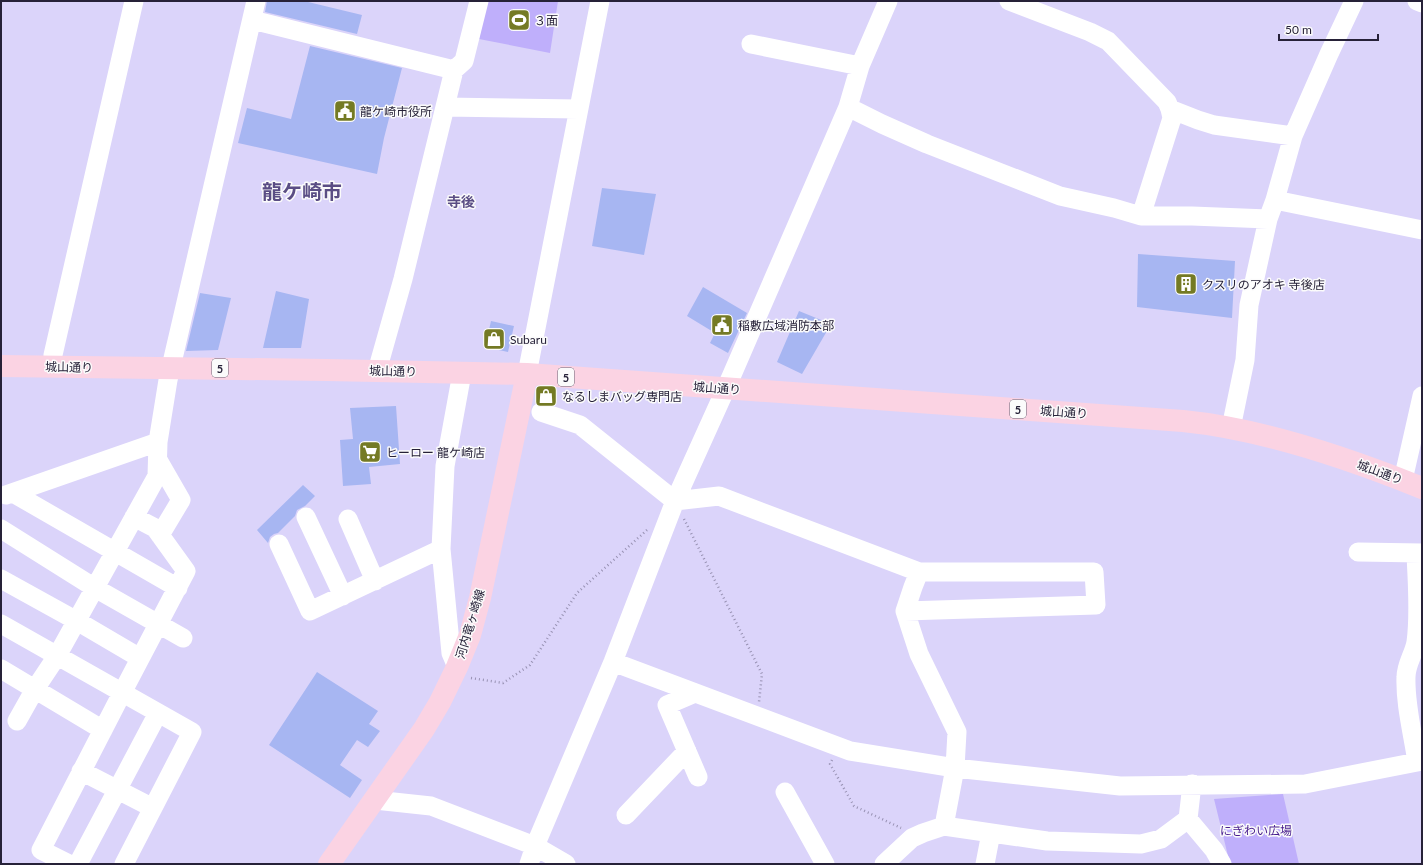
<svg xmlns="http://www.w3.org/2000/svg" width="1423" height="865" font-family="Lato,'Noto Sans JP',sans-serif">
<rect width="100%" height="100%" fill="#dbd4fa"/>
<path fill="#bfaffb" d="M487 1H558L550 53 479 39Z
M1283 794 1299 864H1230L1214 799Z"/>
<path fill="#a7b6f2" d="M267 1H304L362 15 357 34 265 12Z
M310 46 402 68 384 138 377 174 238 143 247 108 291 119Z
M602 188 656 194 644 255 592 246Z
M1138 254 1235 261 1232 318 1137 307Z
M703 287 747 313 728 353 710 343 715 333 687 316Z
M276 291 309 299 301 348H263Z
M200 293 231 298 218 350 186 351Z
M799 311 831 324 802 374 777 362Z
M491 321 514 326 508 352 485 347Z
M396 406 400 464 369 467 371 484 343 486 340 440 353 439 350 408Z
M303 485 315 496 305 506 297 510 295 516 278 533 274 534 270 537 268 543 257 530Z
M317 672 378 711 369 724 380 731 368 747 357 740 340 765 362 780 350 798 269 745Z"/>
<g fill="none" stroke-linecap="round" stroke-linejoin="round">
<path stroke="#9892b3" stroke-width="2.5" stroke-dasharray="1 3" stroke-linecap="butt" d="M684 519 762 674 759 702
M471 678 503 683 530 665 577 593 647 530
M832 760 830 764 854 806 901 828"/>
<path stroke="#fff" stroke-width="19" d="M1009 1 1090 32 1108 41 1167 102 1170 109 1172 118 1141 216
M1417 1 1422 3
M252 20 454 70
M751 44 860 66
M445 107 579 109
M848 107 882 124 927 144 1060 196 1114 208 1141 216H1192L1268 219
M1170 109 1198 120 1214 125 1293 136
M1275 200 1422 230
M53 367V355L134 1
M377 371 403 279 454 70 464 61 479 1
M527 374 600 1
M541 412 580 425 675 501 719 496 919 572 913 587 905 611 919 654 957 732 955 768 944 826
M1231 428 1245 360 1249 305 1268 219 1275 200 1293 136 1329 54 1354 1
M158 460 181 500 160 535
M1403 480 1422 396
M13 493 178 588
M6 495 158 442
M306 517 343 596
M348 519 375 581
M1 529 95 588 183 638
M279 544 310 611 441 549
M1358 552 1422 553
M1416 553C1417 582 1420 613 1416 642 1414 654 1406 664 1406 677 1405 705 1413 734 1417 762
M1 579 77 621 140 658
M905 611 1096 605 1094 572H919
M1 624 192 732 124 864
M613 662 850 751 955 768 1120 786 1305 784 1422 761
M457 667 451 653 441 549 445 466 462 373
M1 669 103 730
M695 693 667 705 698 777
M17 721 35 689 57 656 157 476 158 442 168 380 256 1
M81 771 153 808
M1192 784 1188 819 1214 850 1222 864
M785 792 825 864
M375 800 431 806 535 846 566 864
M626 815 687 751
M69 864 41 850 122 693 186 571 155 528 134 517
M78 864 158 713
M529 864 535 846 613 662 675 501 731 377 848 107 860 66 888 1
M884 864 912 838 923 833 944 826 1047 841 1141 844 1161 839 1188 819
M985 864 991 833"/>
<path stroke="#fbd3e3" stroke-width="22" d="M1 366 327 370 527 374 1183 421C1263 429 1348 458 1422 488
M329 864 424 729 440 702 457 667 470 635 480 598 527 374"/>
</g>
<defs>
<g id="stadium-square" transform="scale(1.15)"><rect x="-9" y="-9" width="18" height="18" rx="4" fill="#747a24" stroke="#fbfbfb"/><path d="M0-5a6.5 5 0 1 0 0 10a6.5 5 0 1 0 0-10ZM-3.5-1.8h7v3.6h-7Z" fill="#fff"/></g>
<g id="civic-square" transform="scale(1.15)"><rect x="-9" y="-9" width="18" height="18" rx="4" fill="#747a24" stroke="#fbfbfb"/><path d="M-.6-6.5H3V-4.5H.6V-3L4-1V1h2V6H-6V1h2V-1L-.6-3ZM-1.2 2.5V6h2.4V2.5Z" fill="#fff"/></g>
<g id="building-square" transform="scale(1.15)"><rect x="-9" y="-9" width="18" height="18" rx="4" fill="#747a24" stroke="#fbfbfb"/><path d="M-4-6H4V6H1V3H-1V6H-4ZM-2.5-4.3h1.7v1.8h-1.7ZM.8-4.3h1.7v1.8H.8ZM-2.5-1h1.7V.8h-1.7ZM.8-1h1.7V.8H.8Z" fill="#fff"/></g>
<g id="shop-square" transform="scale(1.15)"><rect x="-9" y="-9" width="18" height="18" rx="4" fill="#747a24" stroke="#fbfbfb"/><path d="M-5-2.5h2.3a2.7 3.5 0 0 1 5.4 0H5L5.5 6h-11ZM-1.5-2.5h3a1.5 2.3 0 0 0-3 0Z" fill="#fff"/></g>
<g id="supermarket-square" transform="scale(1.15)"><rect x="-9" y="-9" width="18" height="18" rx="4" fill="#747a24" stroke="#fbfbfb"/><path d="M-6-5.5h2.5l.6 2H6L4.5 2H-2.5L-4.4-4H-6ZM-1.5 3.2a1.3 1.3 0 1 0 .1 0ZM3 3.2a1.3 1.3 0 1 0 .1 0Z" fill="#fff"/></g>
</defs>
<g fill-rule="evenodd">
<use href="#stadium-square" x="519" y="20"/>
<use href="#civic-square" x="345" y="111"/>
<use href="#building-square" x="1186" y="284"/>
<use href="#civic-square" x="722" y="325"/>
<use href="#shop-square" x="494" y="339"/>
<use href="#shop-square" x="546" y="396"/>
<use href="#supermarket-square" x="370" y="452"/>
</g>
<g text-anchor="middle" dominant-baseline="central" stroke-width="3" stroke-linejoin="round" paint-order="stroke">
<g fill="#fbfbfb" stroke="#666272" stroke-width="1">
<rect x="212" y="359" width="16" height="18" rx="3"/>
<rect x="558" y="368" width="16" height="18" rx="3"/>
<rect x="1010" y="400" width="16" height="18" rx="3"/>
</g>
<g font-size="11" font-weight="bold" fill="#262138">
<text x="220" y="368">5</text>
<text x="566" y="377">5</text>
<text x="1018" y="409">5</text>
</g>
<g font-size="12" fill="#262138" stroke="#fbfbfb" text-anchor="start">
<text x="534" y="20">３面</text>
<text x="360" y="111">龍ケ崎市役所</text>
<text x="1202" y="284">クスリのアオキ 寺後店</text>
<text x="738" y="325">稲敷広域消防本部</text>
<text x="510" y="339">Subaru</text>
<text x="562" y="396">なるしまバッグ専門店</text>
<text x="386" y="452">ヒーロー 龍ケ崎店</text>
</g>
<g font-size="12" fill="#262138" stroke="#fbfbfb">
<text transform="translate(69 367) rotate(1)">城山通り</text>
<text transform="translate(393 371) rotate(1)">城山通り</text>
<text transform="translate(717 388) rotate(4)">城山通り</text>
<text transform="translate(1064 412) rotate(4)">城山通り</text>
<text transform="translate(1380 472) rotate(20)">城山通り</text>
<text transform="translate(470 624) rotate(-73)">河内竜ヶ崎線</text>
</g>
<g font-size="12" fill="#471c8d" stroke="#fbfbfb">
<text x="1256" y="830">にぎわい広場</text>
</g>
<g font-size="14" font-weight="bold" fill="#5a4d84" stroke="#fbfbfb">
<text x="461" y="201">寺後</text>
</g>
<g font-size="20" font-weight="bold" fill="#5a4d84" stroke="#fbfbfb">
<text x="302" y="191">龍ケ崎市</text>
</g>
</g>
<rect width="1423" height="865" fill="none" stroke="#262138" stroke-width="4"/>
<path d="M1279 34v6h99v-6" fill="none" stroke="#262138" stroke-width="2"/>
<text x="1285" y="34" font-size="12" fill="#262138" stroke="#fbfbfb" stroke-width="3" paint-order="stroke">50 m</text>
</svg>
